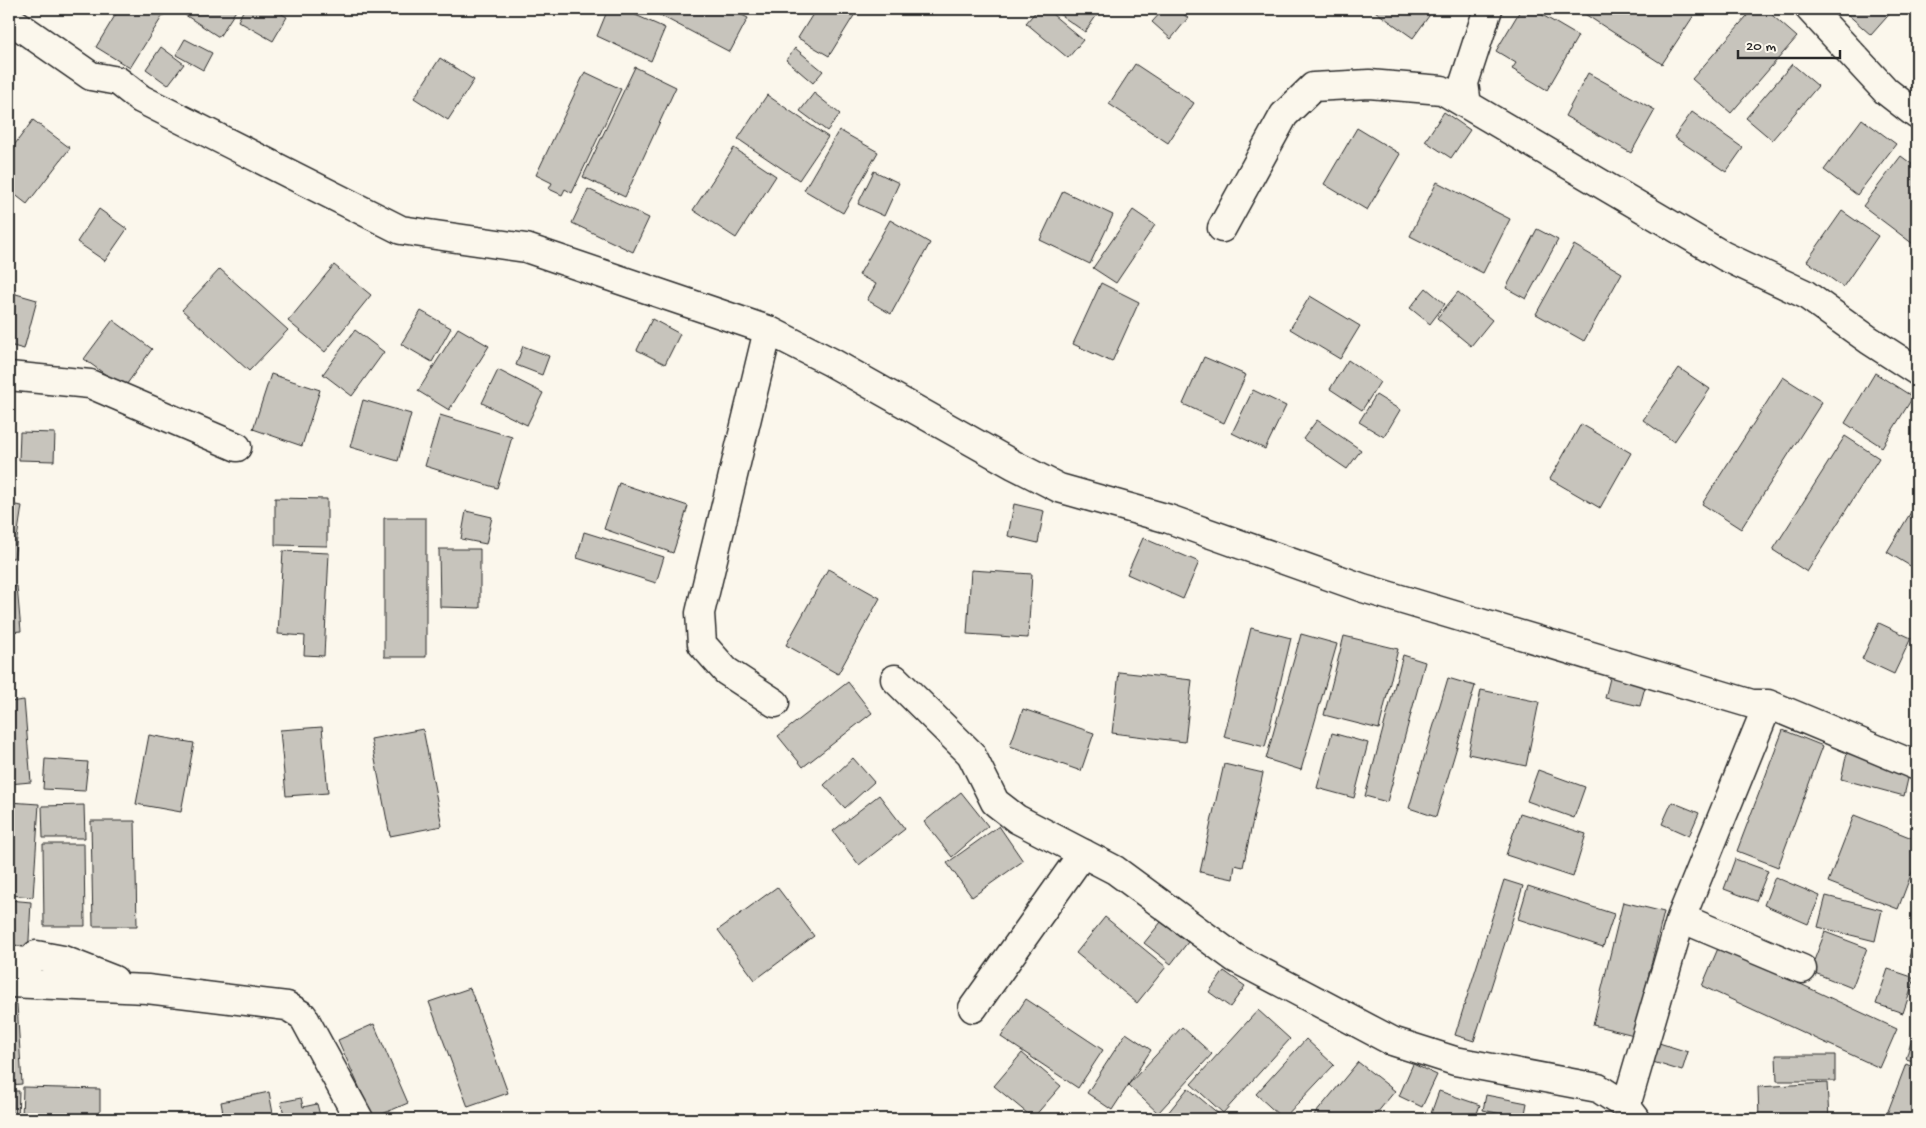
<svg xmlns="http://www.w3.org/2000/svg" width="1926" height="1128" font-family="'Gochi Hand',sans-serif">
<rect width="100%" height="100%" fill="#fbf7ec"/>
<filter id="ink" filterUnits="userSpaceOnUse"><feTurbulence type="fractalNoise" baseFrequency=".02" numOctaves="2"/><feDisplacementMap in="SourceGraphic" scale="10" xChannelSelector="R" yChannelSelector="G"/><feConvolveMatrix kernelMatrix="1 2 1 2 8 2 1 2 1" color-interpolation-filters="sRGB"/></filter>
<g filter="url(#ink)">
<path fill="#c7c4bc" stroke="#2b2b2b" d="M119 9H167L130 68 96 47Z
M176 9H237L219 37Z
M244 9H273L287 17 273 41 238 21Z
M608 9H622L665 28 651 61 597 36Z
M648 9H730L748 18 730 52Z
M816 9H858L829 56 798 38Z
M1038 9H1046L1083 40 1068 58 1026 23Z
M1052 9H1101L1085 32Z
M1164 9H1177L1188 18 1171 39 1152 22Z
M1372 9H1434L1413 38Z
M1521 9H1532L1578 36 1547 90 1512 69 1516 63 1496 51Z
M1577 9H1698L1662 64Z
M1753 9H1765L1797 37 1731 113 1692 79Z
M1848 9H1894L1871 35 1845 12Z
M185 39 212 53 203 70 176 55Z
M161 47 184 64 168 85 146 69Z
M795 48 823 71 813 83 786 60Z
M440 58 474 80 448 120 414 98Z
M1135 64 1194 103 1168 143 1109 104Z
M1792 64 1818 86 1772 140 1746 118Z
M635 67 676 87 625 197 583 177Z
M585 72 621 89 572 193 565 189 562 195 549 189 552 183 536 175Z
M1588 73 1655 110 1631 153 1565 116Z
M814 93 840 114 827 131 800 111Z
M767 95 828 137 799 180 738 139Z
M1444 112 1470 130 1451 158 1425 141Z
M1692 112 1743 148 1726 172 1674 137Z
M1862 119 1896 144 1857 195 1824 170Z
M33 120 70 148 27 204 9 190V152Z
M1357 128 1400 154 1367 210 1324 184Z
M839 130 878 152 843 213 804 190Z
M734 148 776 176 736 238 693 210Z
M1901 156 1917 168V247L1863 206Z
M874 171 899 183 884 216 858 204Z
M1437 182 1510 219 1483 273 1410 236Z
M588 189 649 218 633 252 572 223Z
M1063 191 1113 215 1090 264 1040 240Z
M99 209 127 229 105 261 77 242Z
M1133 210 1155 225 1116 283 1093 268Z
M1842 211 1878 236 1843 287 1807 261Z
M890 220 930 243 891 314 867 300 876 284 859 275Z
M1537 229 1558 240 1526 299 1506 288Z
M1574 245 1622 273 1584 341 1536 314Z
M334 265 371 295 325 352 288 321Z
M220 269 288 330 249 371 182 310Z
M1101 283 1139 302 1112 362 1073 344Z
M1426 288 1445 304 1430 324 1410 308Z
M9 292 37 300 24 349 9 345Z
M1458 292 1492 320 1471 346 1437 318Z
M1310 296 1360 326 1340 359 1290 329Z
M421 311 451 328 432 362 401 344Z
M652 319 680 334 665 364 637 350Z
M113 320 152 349 124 388 84 359Z
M458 328 489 346 449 410 418 391Z
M355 330 384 352 352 396 323 374Z
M523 346 549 356 542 375 516 365Z
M1204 357 1246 375 1224 423 1183 404Z
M1348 360 1380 382 1362 410 1330 389Z
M1679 368 1710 389 1674 442 1643 420Z
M498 370 543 393 527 425 482 403Z
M1875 373 1913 397 1882 447 1845 423Z
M271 374 320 390 302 446 253 429Z
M1783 377 1822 402 1741 529 1702 504Z
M1253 390 1286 406 1265 449 1232 433Z
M1376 395 1400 410 1384 437 1359 422Z
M363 400 411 414 398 461 350 447Z
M440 415 512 437 497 488 425 466Z
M1317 420 1361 450 1347 469 1303 439Z
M1581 424 1631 453 1600 508 1550 479Z
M20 432 55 433 54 461 19 460Z
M1845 436 1879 458 1807 572 1773 550Z
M619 483 688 506 673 553 604 529Z
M275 498 327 499V546L275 545Z
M1917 502V570L1887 552Z
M9 504 22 506 14 558H9Z
M1014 504 1044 511 1038 543 1008 536Z
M466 511 492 517 486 544 461 539Z
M384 518H426V657H384Z
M584 532 664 557 656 583 577 558Z
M1143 538 1199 562 1183 599 1127 574Z
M439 549H480V608L440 607Z
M283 551 329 553 324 656 304 655 305 636 278 634Z
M828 569 880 598 838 674 786 645Z
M971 570 1032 574 1028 638 967 634Z
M17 586 21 631 9 632V587Z
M1879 623 1911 638 1894 674 1862 659Z
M1251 628 1291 638 1265 747 1224 737Z
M1301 634 1337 644 1301 770 1266 759Z
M1344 636 1398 649 1379 729 1324 715Z
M1403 655 1425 662 1387 802 1365 796Z
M1119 672 1192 680 1185 742 1112 733Z
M1611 674 1646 683 1640 706 1605 698Z
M1448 678 1475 686 1436 817 1409 808Z
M848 682 872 713 803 767 778 736Z
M1481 690 1539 702 1526 766 1468 754Z
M24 700 31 782 9 784V702Z
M1023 709 1094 733 1081 771 1010 746Z
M322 727 328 793 286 796 280 730Z
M423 729 442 826 390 836 371 739Z
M1783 730 1823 746 1778 867 1737 851Z
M1332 733 1368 743 1354 798 1317 788Z
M149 735 194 743 181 812 136 804Z
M1847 753 1910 770 1904 796 1841 779Z
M853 758 874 782 845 808 824 785Z
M45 759 88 762 85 791 43 789Z
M1224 764 1263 773 1243 867 1235 865 1233 879 1200 872Z
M1538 770 1585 787 1574 818 1527 801Z
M961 792 988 826 952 857 924 822Z
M879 795 905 829 859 865 833 831Z
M9 802 39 804 33 897 9 895Z
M1672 802 1699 813 1689 836 1662 824Z
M84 805 85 838H43L42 806Z
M1520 813 1586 834 1573 877 1506 855Z
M1854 815 1917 840V859L1898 909 1828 882Z
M91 821H135L137 926H93Z
M999 826 1023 861 972 897 947 863Z
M43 844H84L85 926H44Z
M1735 859 1768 871 1756 901 1724 889Z
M1775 877 1820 896 1808 924 1764 905Z
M1504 880 1523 886 1474 1041 1455 1035Z
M1528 886 1614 914 1603 947 1518 919Z
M777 887 814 936 755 980 718 930Z
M1826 896 1882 910 1875 941 1818 927Z
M9 900 31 902 28 958 9 956Z
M1623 902 1664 912 1634 1035 1593 1025Z
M1105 917 1166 967 1137 1003 1076 953Z
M1161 922 1188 942 1171 964 1144 943Z
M1825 932 1867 948 1852 988 1810 971Z
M1917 935V961L1909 957Z
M1719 946 1897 1029 1880 1068 1702 986Z
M1888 969 1915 978 1903 1013 1876 1004Z
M1224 971 1245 986 1230 1007 1209 992Z
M470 988 508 1093 468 1107 429 1002Z
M1026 999 1103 1050 1078 1088 1001 1037Z
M17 1004 22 1084 9 1085V1005Z
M1258 1010 1290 1039 1223 1113 1191 1084Z
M1917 1019V1062L1906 1059Z
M374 1024 408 1103 373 1118 338 1040Z
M1182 1027 1212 1054 1158 1113 1128 1085Z
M1126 1033 1151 1050 1112 1110 1087 1093Z
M1306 1039 1334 1065 1283 1119 1256 1094Z
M1659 1043 1688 1052 1682 1071 1653 1062Z
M1022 1053 1061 1086 1033 1118 994 1086Z
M1776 1055H1835V1081H1777Z
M1358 1062 1395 1091 1372 1119H1311Z
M1413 1064 1437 1075 1422 1107 1399 1096Z
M1906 1064 1917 1069V1119H1885Z
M1827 1083 1829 1119H1759L1758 1087Z
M23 1087 100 1089V1119H22Z
M1188 1088 1220 1115 1216 1119H1163Z
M9 1091H19L18 1119H9Z
M1439 1091 1480 1105 1475 1119H1429Z
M269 1092 274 1119H224L221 1102Z
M1486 1095 1527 1103 1524 1119 1483 1110Z
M301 1098 303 1107 317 1104 321 1119H285L281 1102Z"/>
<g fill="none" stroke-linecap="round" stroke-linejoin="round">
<g stroke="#2b2b2b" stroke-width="31">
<path id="minor" d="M1810 9 1886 91 1917 115
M9 19 91 76 118 81 141 99 401 230 526 248 768 330 831 362 1014 465 1059 488 1169 519 1363 588 1752 704H1768L1917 766
M1467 105 1464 83 1488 9
M1222 228 1284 115 1313 87 1369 84 1442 90 1724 256 1805 294 1869 340 1917 371
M768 330 700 613 702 644 726 671 775 703
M9 376 90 384 237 447
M895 679 971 754 995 802 1017 819 1115 870 1235 958 1392 1041 1455 1061 1598 1088 1626 1106 1636 1119
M1681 918 1802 969
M9 959C19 961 29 965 36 955L63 960 114 980
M9 983 147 989 287 1006 303 1016 359 1119
M973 1008 1083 853
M1626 1106 1681 918 1768 704"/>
</g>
<use href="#minor" stroke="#fbf7ec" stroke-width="28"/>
</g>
</g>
<rect width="1926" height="1128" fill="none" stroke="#fbf7ec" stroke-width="30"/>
<rect x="15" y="15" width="1896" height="1098" fill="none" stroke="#2b2b2b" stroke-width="2" filter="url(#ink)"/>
<path d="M1738 50v8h102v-8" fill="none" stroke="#2b2b2b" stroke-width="2.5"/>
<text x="1746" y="50" font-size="15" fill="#2b2b2b" stroke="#fbf7ec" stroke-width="4" paint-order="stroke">20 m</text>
</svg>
